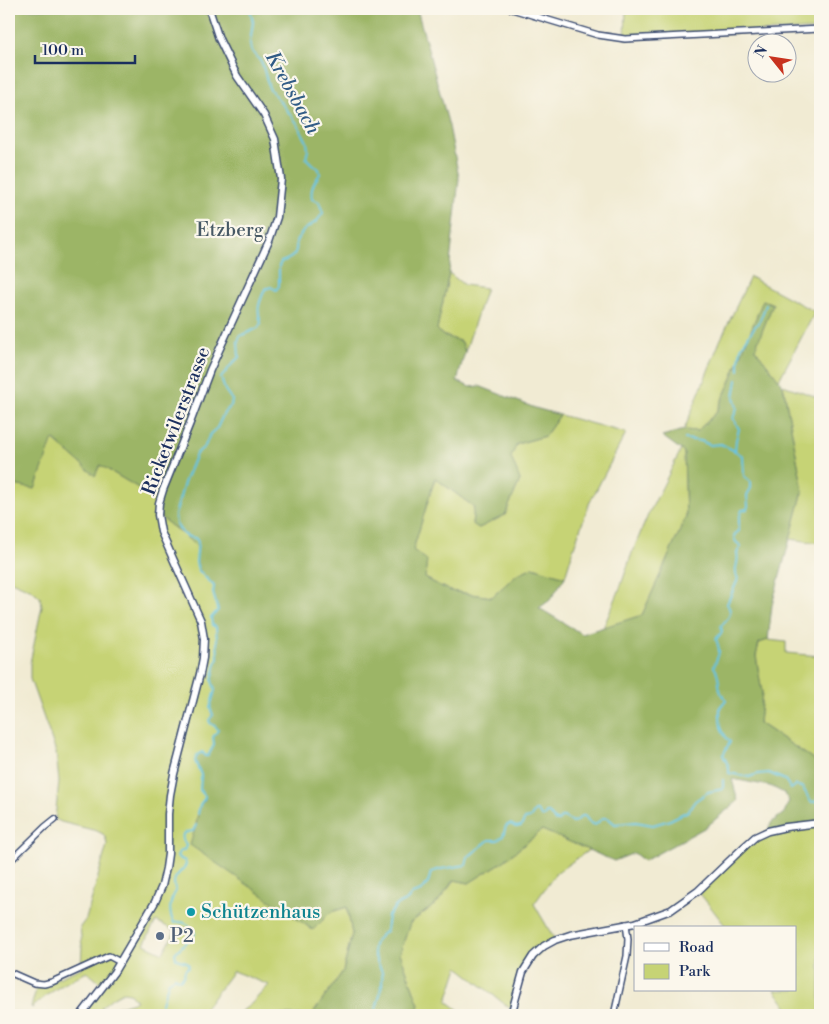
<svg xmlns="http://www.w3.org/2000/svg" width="829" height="1024" font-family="'Libre Bodoni',serif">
<rect width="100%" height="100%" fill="#fbf7ec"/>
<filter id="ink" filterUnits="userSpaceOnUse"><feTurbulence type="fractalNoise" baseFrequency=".02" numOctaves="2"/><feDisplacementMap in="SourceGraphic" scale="10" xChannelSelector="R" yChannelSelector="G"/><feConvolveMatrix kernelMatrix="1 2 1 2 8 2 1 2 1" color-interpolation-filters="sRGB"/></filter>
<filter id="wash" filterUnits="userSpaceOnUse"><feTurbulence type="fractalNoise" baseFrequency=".0096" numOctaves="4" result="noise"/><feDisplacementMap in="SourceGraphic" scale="20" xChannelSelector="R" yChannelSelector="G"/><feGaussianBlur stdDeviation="1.12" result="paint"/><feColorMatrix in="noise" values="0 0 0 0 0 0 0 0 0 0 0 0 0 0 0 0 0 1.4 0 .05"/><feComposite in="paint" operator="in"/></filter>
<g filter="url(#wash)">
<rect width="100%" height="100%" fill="#f1ebd3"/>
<path fill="#c6d375" stroke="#70816a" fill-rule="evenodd" d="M626 9H820V29L625 39Z
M449 273 464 285 486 288 465 352 462 342 442 335 437 329Z
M750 277 815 312 779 380 755 349 773 304 763 300 732 378 716 413 697 431 684 430 720 341Z
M783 385 820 398V543L790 539 803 491Z
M560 415 626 433 589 504 573 550 565 577 533 567 516 575 492 597 450 591 425 578 413 550 435 478 474 507 472 524 479 528 505 515 520 480 510 457 517 444 545 436Z
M52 439 95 475 100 465 157 499 158 515 197 546C195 573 198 568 214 586L213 593 218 610 216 627 218 658 215 667 212 681 215 690 213 715 210 723 216 727 218 730 213 737 214 745 208 756H206L201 775 200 790 205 796C204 801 201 803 199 807 198 813 197 819 196 825L312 930 331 912 347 907 352 934 343 971 312 1015H237L251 1004 269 985 233 971 200 1015H81L104 986 87 972C66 982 49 992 32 1008L31 1007 36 990 34 983 44 984 81 968 82 946 80 927 86 919 107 845 106 839 103 834 97 831 61 822 55 819 59 782 56 752 30 679V663L42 606 40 597 32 590 9 580V484L35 489ZM156 921 175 931 163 953 144 944ZM123 992 130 993 136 1001 104 1011 101 1007 112 998Z
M681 450 684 452 686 518 642 615 603 628 619 591 632 553 648 515Z
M768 640 786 642V653L820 656V762L813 759 759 723 762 693 756 656 759 643Z
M820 823V1015H793L775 990H795V928H727L698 891 745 846 768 831Z
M542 830 589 850 556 873 534 904 555 940 527 964 512 1010 458 967 447 1001 465 1015H415L419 1005 400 953 410 923 437 903 455 880 469 883 504 861Z"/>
<path fill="#9cb566" stroke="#5c7262" d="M9 9H417L449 126 459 178 449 273 437 329 442 335 462 342 465 352 457 381 470 387 479 386 535 408 560 415 545 436 517 444 511 457 520 480 505 515 479 528 472 524 474 507 435 478 413 550 427 560 425 578 450 591 492 597 516 575 533 567 565 577 550 600 539 608 582 634 642 615 686 517 684 452 662 436 684 430 697 431 716 413 732 378 763 300 773 304 755 349 783 385 803 491 772 605 768 640 759 643 756 656 762 693 759 723 813 759 820 762V823L768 831 771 823 784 813 789 801 784 793 770 786 732 779 738 801 706 827 644 861 634 853 614 861 542 830 504 861 469 883 454 880 437 903 410 923 400 953 419 1005 415 1015H312L343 971 352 934 347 907 331 912 313 930 190 845 196 825 199 807 202 803 205 800V796L200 790 201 775 195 761 197 755 202 752 206 756 208 755 214 745 213 737 218 730 216 727 210 723 209 720 212 715 210 708 215 691 212 681 215 667 218 658 216 628 212 625 211 618 218 610 213 593 214 586C198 568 195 573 197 546L158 515 157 499 100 465 95 476 53 439 35 489 9 484Z"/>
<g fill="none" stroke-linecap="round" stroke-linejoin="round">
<path stroke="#64c4e2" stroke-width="2" d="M739 370V361L741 348 751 332 760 320 766 305
M737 380 734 397 737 408 733 418 739 429 736 440 735 451 743 456 744 476 751 482V488L747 495 748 506 747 509 742 510 739 519V531L735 534 734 537 736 542 741 546 737 553C740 564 732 567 738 579L727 604C734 614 728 618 721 626L722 632 716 639C717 642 719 647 719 651 719 657 715 661 714 667 721 676 717 683 721 693 723 695 725 697 726 700L720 707C720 723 719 730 730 742L723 755 729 767V773L749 777 758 774 769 773 785 780 791 789 796 785 803 788 811 802 820 801
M685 439 701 441 710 445 721 444 735 451
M198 814C199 810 199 806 201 803 203 800 205 800 205 796L200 790 201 775 195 761 197 755 202 752 206 756H208L214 745 213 737 218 730 216 727 210 723 209 720 213 715 210 708 215 690 212 681 215 667 218 658 216 627 212 625 211 618 218 610 213 593 214 586 198 570 196 562 198 541 195 538 189 537 183 534 176 524 175 515 184 483 196 454 205 446 210 434 217 428 224 413 231 406 232 400 225 390 221 378 232 364 239 357 238 342 240 336 258 328 261 323C256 309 259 303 265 289L271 287 276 290 279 286V266L281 262C293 258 298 254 296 241L304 230 317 221 323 213 319 202 312 199C310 189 314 182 320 174L319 169 312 164 306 158 308 150 307 142 297 123 269 88 262 63 251 50 250 43 253 22 250 9
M114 1015 120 1012 127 1015
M138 1015V1011L142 1009 149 1013V1015
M163 1015 160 1009 169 981 175 977 180 980 184 975 185 970 189 966 187 962 179 960 176 958 175 953 187 941 193 938 195 933C190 924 183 920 174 923 168 912 169 902 176 891 170 877 179 875 186 865L185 861 179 858 177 856 179 852 184 850 186 846C185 841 181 841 183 834L187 832 193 831 196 825
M374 1015C378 1001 384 987 382 972 381 968 378 965 377 961 369 947 375 940 386 931L388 916 397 905 407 900 412 894 421 891 428 883 431 872 441 869 466 865 468 857 489 840H498L503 836 506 826 510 824 516 827 521 826 525 819 530 818 535 811H537L541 816 544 817 546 813H549L555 821H558L562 817H564L572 822 576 821 582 816H585L590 823 595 825 603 818H608L615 824 636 822 653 825 670 820 688 811 695 801 708 792 723 789V780"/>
</g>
</g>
<g filter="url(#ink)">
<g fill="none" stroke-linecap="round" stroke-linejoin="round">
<g stroke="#3b4b70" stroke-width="8">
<path id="minor" d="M512 9 598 35 625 39 820 29
M9 862 45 827 55 819
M9 972 34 983 44 984 52 982 109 956 120 962
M614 1015 627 956 628 939 626 924"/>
</g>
<g stroke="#3b4b70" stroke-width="9">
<path id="tertiary" d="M81 1015 114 972 155 902 162 886 166 868 168 854V814L170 795 174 774 200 674 203 658 204 639 201 621 161 532 158 515 159 503 163 490 190 423 210 370 269 241 277 217 281 179 275 139 264 115 237 76 219 39 209 9
M511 1015 523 972 533 956 544 946 555 940 570 935 635 923 671 910 698 891 745 846 755 837 768 831 786 827 820 823"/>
</g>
<use href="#minor" stroke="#fff" stroke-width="5"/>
<use href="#tertiary" stroke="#fff" stroke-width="6"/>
</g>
</g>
<circle fill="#0f9aa8" stroke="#fbf7ec" stroke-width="2" cx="191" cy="912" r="5"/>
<circle fill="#5c6f8a" stroke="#fbf7ec" stroke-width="2" cx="160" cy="936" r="5"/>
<g text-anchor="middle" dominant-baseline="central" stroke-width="4.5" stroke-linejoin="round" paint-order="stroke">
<g font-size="19" fill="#465864" stroke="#fbf7ec">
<text x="230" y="230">Etzberg</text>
</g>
<g font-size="19" fill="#1b2f5e" stroke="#fbf7ec">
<text transform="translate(176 421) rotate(-69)">Ricketwilerstrasse</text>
</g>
<g font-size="19" fill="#0d838f" stroke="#fbf7ec" text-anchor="start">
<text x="201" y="912">Schützenhaus</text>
</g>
<g font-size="19" fill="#4e5e75" stroke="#fbf7ec" text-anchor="start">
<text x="170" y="936">P2</text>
</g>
<g font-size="20" font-style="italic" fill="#315c86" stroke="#fbf7ec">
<text transform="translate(292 93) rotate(61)">Krebsbach</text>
</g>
</g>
<rect width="829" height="1024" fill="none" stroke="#fbf7ec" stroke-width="30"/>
<rect x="634" y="926" width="162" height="65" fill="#fbf7ec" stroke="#a1a7b3"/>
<rect x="644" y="943" width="25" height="8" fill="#ffffff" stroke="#a1a7b3"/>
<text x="679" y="952" font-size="15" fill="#1b2f5e">Road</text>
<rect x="644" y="964" width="25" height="15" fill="#c6d375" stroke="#a1a7b3"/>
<text x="679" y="976" font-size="15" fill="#1b2f5e">Park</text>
<g transform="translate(772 58) rotate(300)"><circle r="24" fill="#fbf7ec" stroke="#a1a7b3"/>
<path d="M0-4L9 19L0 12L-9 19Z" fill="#c8321e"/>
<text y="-8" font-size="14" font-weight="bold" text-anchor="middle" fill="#1b2f5e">N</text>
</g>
<path d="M35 55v8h100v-8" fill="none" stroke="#1b2f5e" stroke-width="2.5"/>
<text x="42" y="55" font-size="15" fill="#1b2f5e" stroke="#fbf7ec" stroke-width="4" paint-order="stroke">100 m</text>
</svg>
